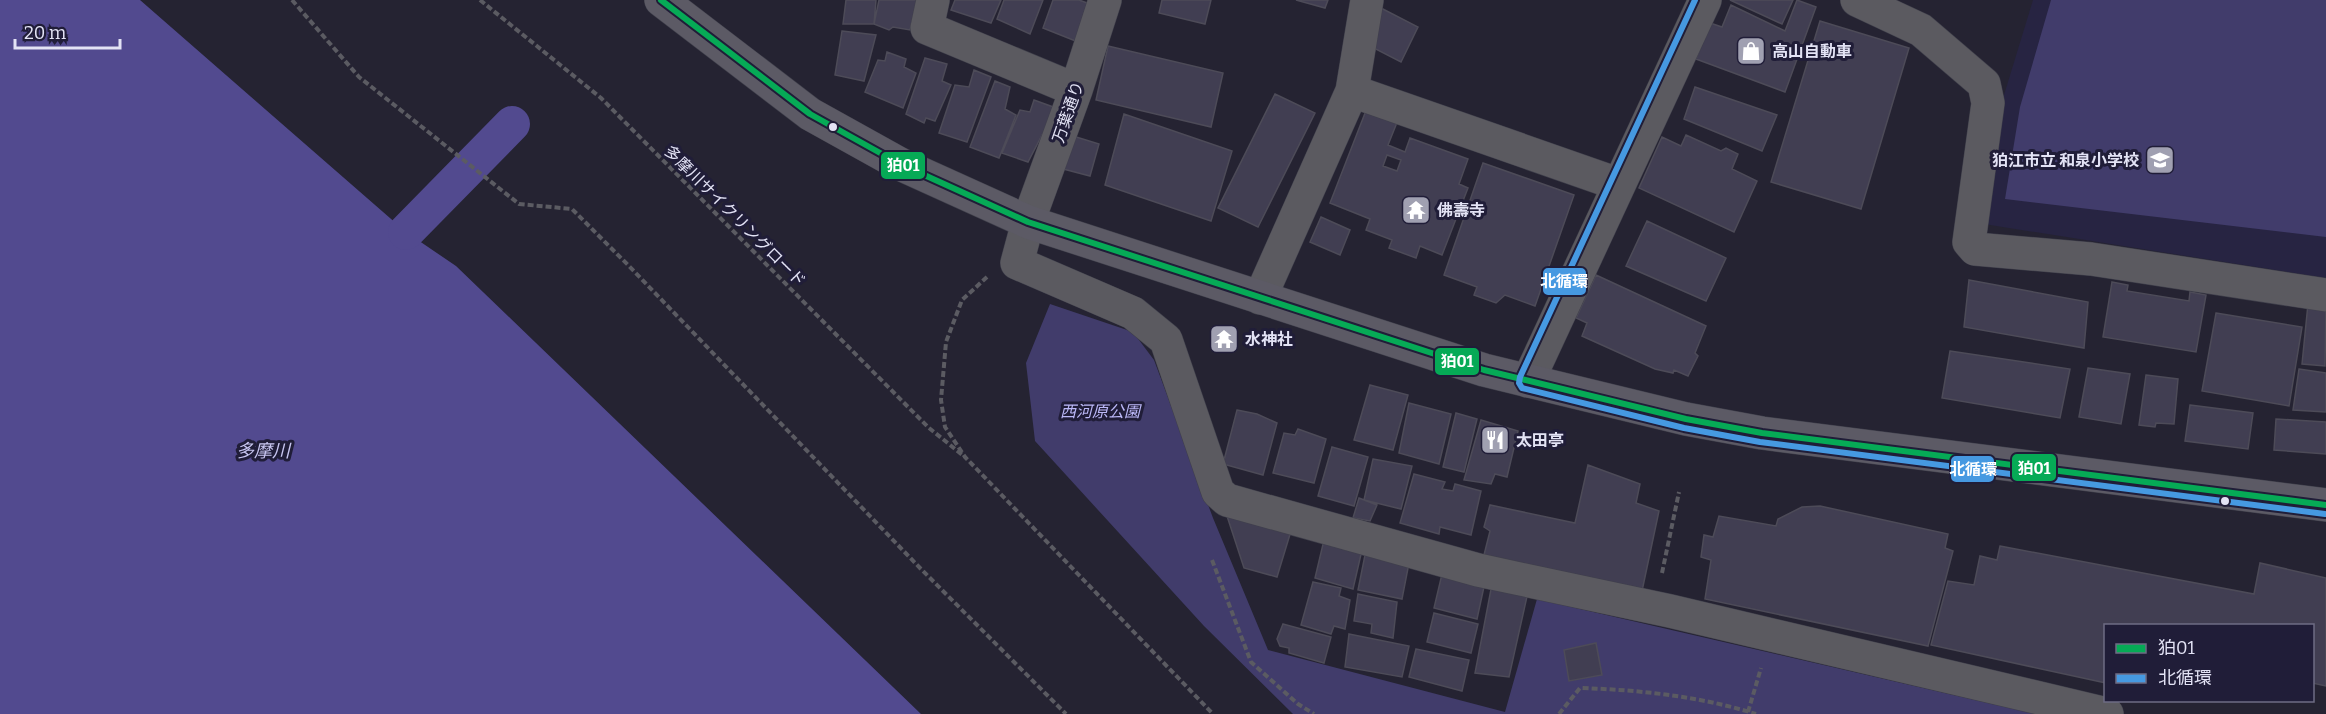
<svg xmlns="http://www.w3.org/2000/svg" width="2326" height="714" font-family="Bitter,'Noto Sans JP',serif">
<rect width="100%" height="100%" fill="#252332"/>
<path fill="#272442" d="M2033 0H2326V278L1984 224 2004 95Z"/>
<path fill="#413c6b" d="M2051 0H2326V237L2005 199 2020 107Z
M1050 304 1133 332 1154 360 1213 518 1268 650 1505 712 1537 599 2036 714H1293L1204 626 1035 441 1026 363Z"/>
<path fill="#524a8f" d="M0 0H140L406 232 456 266 921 714H0Z"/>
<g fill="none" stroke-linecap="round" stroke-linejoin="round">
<path stroke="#524a8f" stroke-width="36" d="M406 232 512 124"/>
</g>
<path fill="#413e52" stroke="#4d4b58" stroke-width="1.5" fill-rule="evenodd" d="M846 0H876L874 24H843Z
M879 0H917L910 30 893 27 889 30 874 24Z
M955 0H1001L991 23 951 10Z
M1004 0H1043L1030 34 997 19Z
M1053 0H1079L1090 4 1078 42 1043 28Z
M1162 0H1211L1205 24 1159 13Z
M1296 0H1328L1325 8Z
M1730 0H1793L1782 24Z
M1797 0 1816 7 1785 92 1696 59 1710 23 1722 27 1731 5 1785 31Z
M1379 7 1418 27 1401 62 1362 42Z
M1820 21 1909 48 1861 209 1771 182Z
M842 31 876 35 864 81 835 75Z
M1108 46 1223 73 1211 127 1096 100Z
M887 52 906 59 904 67 916 73 903 108 865 92 878 60 885 61Z
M925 58 947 64 942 81 951 85 935 121 926 118 924 123 906 114Z
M974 70 991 77 967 142 939 133 955 85 969 87Z
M995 81 1010 87 1005 109 1016 115 999 158 970 147Z
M1695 87 1777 115 1762 151 1684 119Z
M1275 94 1315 113 1258 227 1218 208Z
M1034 100 1056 108 1028 162 1002 153 1020 110 1030 112Z
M1367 108 1398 120 1388 145 1405 152 1410 138 1468 159 1459 184 1468 188 1442 255 1420 246 1416 258 1389 248 1392 240 1366 230 1370 219 1330 203ZM1387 155 1401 160 1397 171 1383 166Z
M1124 114 1232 151 1211 221 1105 185Z
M1686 135 1721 151 1726 148 1738 154 1732 169 1757 181 1734 232 1639 188 1662 137 1681 146Z
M1073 136 1099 144 1090 176 1063 169Z
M1483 163 1574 195 1535 306 1505 295 1496 303 1474 295 1477 287 1444 275Z
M1321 217 1350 230 1340 255 1310 242Z
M1647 221 1726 258 1706 301 1626 266Z
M1596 275 1706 326 1695 353 1698 356 1688 376 1674 370 1673 373 1655 369 1582 336 1587 323 1576 318Z
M1969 280 2088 302 2084 348 1964 327Z
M2112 282 2128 285 2127 291 2189 301 2190 292 2206 295 2196 352 2103 337Z
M2308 304 2326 306 2325 366 2302 364Z
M2216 313 2302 327 2289 406 2202 391Z
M1950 351 2070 369 2060 418 1942 398Z
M2088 368 2130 374 2121 424 2079 417Z
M2299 369 2326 373V412L2293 410Z
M2146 375 2178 379 2174 424 2156 423 2155 427 2139 425Z
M1370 385 1408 395 1393 450 1354 440Z
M1409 403 1451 414 1439 464 1399 453Z
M2190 405 2253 413 2248 449 2185 441Z
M1237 410 1257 414 1277 423 1263 475 1223 464Z
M1456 413 1477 419 1464 472 1443 467Z
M2276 419 2326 422V454L2274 450Z
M1481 420 1518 431 1507 477 1495 474 1491 484 1464 480Z
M1298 429 1326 439 1314 483 1273 473 1284 433 1295 435Z
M1332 447 1368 457 1354 506 1318 496Z
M1373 459 1412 466 1401 509 1364 500Z
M1588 465 1640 484 1636 503 1659 511 1642 591 1484 555 1490 531 1484 527 1490 505 1575 523Z
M1414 474 1445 482 1442 489 1453 491 1455 484 1481 491 1471 535 1440 527 1439 534 1400 523Z
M1359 498 1377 505 1370 521 1353 518Z
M1820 506 1948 534 1945 548 1953 551 1928 646 1705 599 1711 560 1701 557 1704 535 1713 537 1719 516 1776 526 1778 519 1802 507Z
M1227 516 1291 531 1277 577 1244 568Z
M1324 540 1362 550 1353 589 1315 578Z
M2000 546 2254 594 2260 563 2326 578V686L2312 683V626H2106V683L1931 645 1948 581 1974 585 1980 556 1997 560Z
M1366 550 1409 563 1402 599 1358 590Z
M1442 574 1485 582 1477 619 1434 608Z
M1313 582 1341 588 1339 596 1350 600 1345 629 1334 626 1331 634 1301 625Z
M1492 584 1528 592 1509 677 1475 673Z
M1358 594 1397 602 1393 638 1371 633 1372 624 1354 621Z
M1434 613 1478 624 1471 653 1427 642Z
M1283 624 1331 637 1324 663 1289 653V648L1280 646 1277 639Z
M1349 634 1409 646 1402 677 1345 667Z
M1596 643 1602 675 1569 681 1564 650Z
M1416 649 1469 660 1462 691 1409 677Z"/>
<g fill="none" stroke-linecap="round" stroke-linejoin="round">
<g stroke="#40404c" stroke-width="34">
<path id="minor" d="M933 0 927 28 1076 90
M1105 0 1076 90 1028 222 1017 263 1133 313 1166 340 1218 492 1227 500 1478 570 1670 611 2107 714
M1857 0 1921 30 1984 84 1988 103 1969 242 1975 249 2091 259 2326 295
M1352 91 1618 184
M1260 298 1352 91 1367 0
M1528 381 1705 0"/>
</g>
<g stroke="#40404c" stroke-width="34">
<path id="major" d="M661 0 810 114 900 164 1028 222 1484 370 1686 419 1762 433 2326 505"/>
</g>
<path stroke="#5b5b62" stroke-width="4" stroke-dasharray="6 3" stroke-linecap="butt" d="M292 0 359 77 519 204 572 209 629 266 920 568 1066 714
M480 0 601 98 929 428 965 457
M987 277 962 300 946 342 941 400 945 427 965 457 1213 714
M1212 560 1251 662 1298 704 1314 714
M1662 573 1679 492
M1748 712 1761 668
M1559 714 1580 688C1640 690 1699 696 1756 714"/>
<use href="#minor" stroke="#5b5a60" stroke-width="33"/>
<use href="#major" stroke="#5c5a65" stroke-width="33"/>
<g stroke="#201d38" stroke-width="10">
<path id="bus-1" d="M661 0 810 114 900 164 1028 222 1484 370 1686 419 1762 433 2326 505"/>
</g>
<g stroke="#201d38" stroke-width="10">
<path id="bus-2" d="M1695 0 1520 377 1519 383 1522 388 1684 428 1760 442 2325 514"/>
</g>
<use href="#bus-1" stroke="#06aa56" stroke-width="6"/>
<use href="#bus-2" stroke="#4699e1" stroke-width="6"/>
</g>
<defs>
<g id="shop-square" transform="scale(1.5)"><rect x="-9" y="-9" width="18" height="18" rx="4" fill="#a0a0b1" stroke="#201d38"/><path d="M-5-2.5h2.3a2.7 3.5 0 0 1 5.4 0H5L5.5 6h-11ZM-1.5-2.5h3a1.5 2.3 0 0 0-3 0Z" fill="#fff"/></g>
<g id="school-square" transform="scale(1.5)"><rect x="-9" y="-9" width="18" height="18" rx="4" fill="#a0a0b1" stroke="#201d38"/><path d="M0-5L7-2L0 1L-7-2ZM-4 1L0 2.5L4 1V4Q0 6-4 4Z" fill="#fff"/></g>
<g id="temple-square" transform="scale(1.5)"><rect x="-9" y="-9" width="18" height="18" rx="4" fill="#a0a0b1" stroke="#201d38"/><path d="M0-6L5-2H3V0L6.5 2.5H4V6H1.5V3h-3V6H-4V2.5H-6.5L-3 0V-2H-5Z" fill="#fff"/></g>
<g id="restaurant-square" transform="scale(1.5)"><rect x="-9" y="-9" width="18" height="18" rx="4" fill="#a0a0b1" stroke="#201d38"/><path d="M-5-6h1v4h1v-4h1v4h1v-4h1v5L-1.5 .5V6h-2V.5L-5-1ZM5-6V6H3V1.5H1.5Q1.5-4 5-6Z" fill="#fff"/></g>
</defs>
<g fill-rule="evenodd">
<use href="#shop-square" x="1751" y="51"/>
<use href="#school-square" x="2160" y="160"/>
<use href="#temple-square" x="1416" y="210"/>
<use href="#temple-square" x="1224" y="339"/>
<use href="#restaurant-square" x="1495" y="440"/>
</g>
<g fill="#e3e3f5" stroke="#201d38" stroke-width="2">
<circle cx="833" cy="127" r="5"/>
<circle cx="2225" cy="501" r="5"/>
</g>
<g text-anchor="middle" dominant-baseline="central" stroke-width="6" stroke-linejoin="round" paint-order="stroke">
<g font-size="16" font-weight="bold" fill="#e3e3f5" stroke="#201d38" text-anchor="start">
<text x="1772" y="51">高山自動車</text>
<text x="2139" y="160" text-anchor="end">狛江市立 和泉小学校</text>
<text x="1437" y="210">佛壽寺</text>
<text x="1245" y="339">水神社</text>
<text x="1516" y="440">太田亭</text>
</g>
<g font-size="16" fill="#e3e3f5" stroke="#201d38">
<text transform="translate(1068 112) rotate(-71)">万葉通り</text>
<text transform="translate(735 216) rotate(45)">多摩川サイクリングロード</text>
</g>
<g font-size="16" font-style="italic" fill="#bbb8f7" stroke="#201d38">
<text x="1100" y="411">西河原公園</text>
</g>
<g font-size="18" font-style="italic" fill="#c8c6f1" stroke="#201d38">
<text x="263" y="451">多摩川</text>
</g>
</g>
<g stroke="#201d38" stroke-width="2">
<rect x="880" y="151" width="46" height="29" rx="6" fill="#06aa56"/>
<rect x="1542" y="267" width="45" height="29" rx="6" fill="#4699e1"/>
<rect x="1434" y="347" width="46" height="29" rx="6" fill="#06aa56"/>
<rect x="2011" y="453" width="46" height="29" rx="6" fill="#06aa56"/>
<rect x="1950" y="455" width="45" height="28" rx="6" fill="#4699e1"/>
</g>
<g font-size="16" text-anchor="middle" font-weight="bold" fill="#fff">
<text x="903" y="171">狛01</text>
<text x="1564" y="287">北循環</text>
<text x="1457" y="367">狛01</text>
<text x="2034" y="474">狛01</text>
<text x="1973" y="475">北循環</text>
</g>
<rect x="2104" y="624" width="210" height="78" fill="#201d38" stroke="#6e6c84" stroke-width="1.5"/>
<rect x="2116" y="644" width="30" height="9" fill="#06aa56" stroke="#6e6c84" stroke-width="1.5"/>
<text x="2158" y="654" font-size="18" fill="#e3e3f5">狛01</text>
<rect x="2116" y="674" width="30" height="9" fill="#4699e1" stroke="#6e6c84" stroke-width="1.5"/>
<text x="2158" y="684" font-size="18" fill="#e3e3f5">北循環</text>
<path d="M15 39v9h105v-9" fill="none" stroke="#e3e3f5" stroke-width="3"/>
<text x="24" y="39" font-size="18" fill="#e3e3f5" stroke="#201d38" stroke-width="4.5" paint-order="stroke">20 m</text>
</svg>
